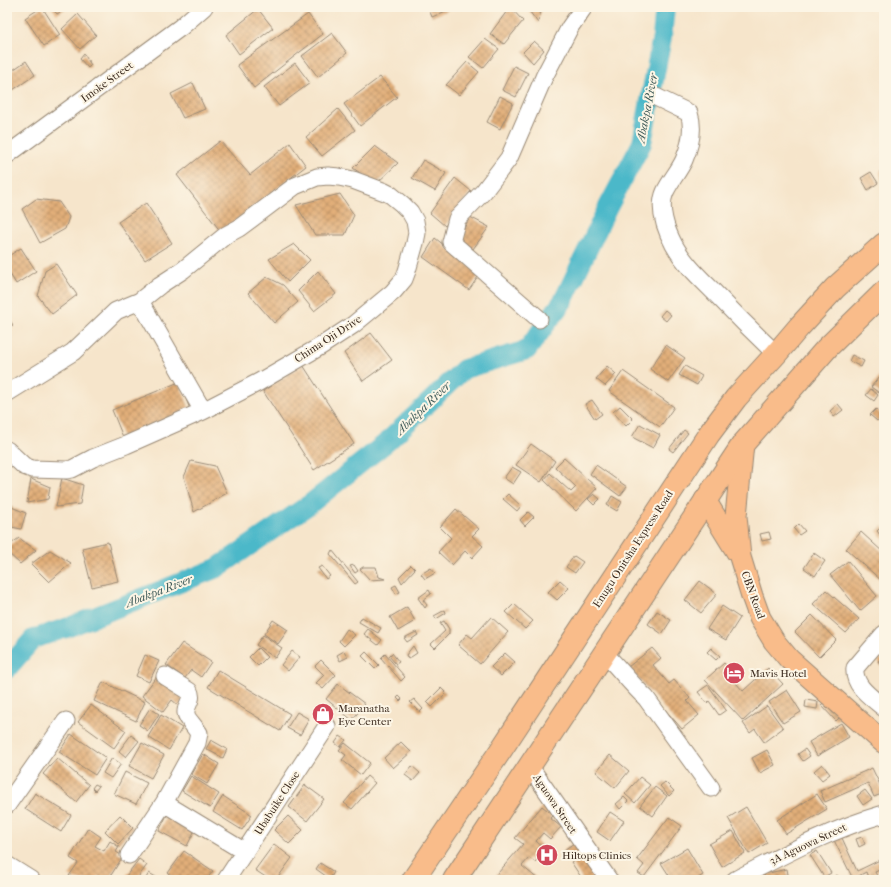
<svg xmlns="http://www.w3.org/2000/svg" width="891" height="887" font-family="'IM FELL French Canon',serif">
<defs>
<pattern id="building-cross-hatch" width="8" height="8" patternUnits="userSpaceOnUse"><rect width="8" height="8" fill="#e2af79"/><path d="M0 0l8 8M0 8l8-8" fill="none" stroke="#b88f63"/></pattern>
</defs>
<rect width="100%" height="100%" fill="#fcf5e5"/>
<filter id="ink" filterUnits="userSpaceOnUse"><feTurbulence type="fractalNoise" baseFrequency=".025" numOctaves="2"/><feDisplacementMap in="SourceGraphic" scale="8" xChannelSelector="R" yChannelSelector="G"/><feConvolveMatrix kernelMatrix="1 2 1 2 8 2 1 2 1" color-interpolation-filters="sRGB"/></filter>
<filter id="wash" filterUnits="userSpaceOnUse"><feTurbulence type="fractalNoise" baseFrequency=".012" numOctaves="4" result="noise"/><feDisplacementMap in="SourceGraphic" scale="16" xChannelSelector="R" yChannelSelector="G"/><feGaussianBlur stdDeviation="0.9" result="paint"/><feColorMatrix in="noise" values="0 0 0 0 0 0 0 0 0 0 0 0 0 0 0 0 0 1.4 0 .05"/><feComposite in="paint" operator="in"/></filter>
<g filter="url(#wash)">
<rect width="100%" height="100%" fill="#f6e5cb"/>
<g fill="none" stroke-linecap="round" stroke-linejoin="round">
<path stroke="#4cb8c9" stroke-width="20" d="M7 669 33 639 69 627 217 568 310 504 387 442 464 369 527 350 563 301 608 207 642 143 662 37 665 7"/>
</g>
<g id="blocks">
<path fill="url(#building-cross-hatch)" d="M42 7 60 35 44 46 25 18Z
M51 7H68L57 14Z
M428 7H455L432 17Z
M510 7 523 21 504 44 490 34Z
M527 7H542L538 23 527 8Z
M258 9 273 28 239 54 226 35Z
M78 14 96 35 80 49 62 29Z
M308 14 323 34 254 88 237 65Z
M332 33 347 53 318 77 302 56Z
M485 39 499 49 483 68 469 57Z
M534 41 544 50 533 63 523 52Z
M84 54 91 65 88 68 80 59Z
M26 61 35 75 7 94V74Z
M467 62 479 72 459 95 446 85Z
M295 63 310 83 279 106 264 87Z
M514 66 528 73 516 97 502 90Z
M380 77 397 97 360 126 344 104Z
M193 83 205 109 183 118 171 94Z
M500 96 513 103 500 129 487 122Z
M338 109 355 130 322 156 306 137Z
M220 141 250 175 290 143 306 166 221 232 177 175Z
M375 146 398 163 376 184 353 168Z
M423 160 446 173 435 191 412 178Z
M884 170V181H882L880 171Z
M871 172 878 183 868 190 861 178Z
M455 178 471 191 445 226 430 213Z
M340 194 354 215 345 235H315L296 205Z
M36 199 59 202 69 217 65 229 40 243 22 209Z
M146 203 172 243 145 260 118 222Z
M470 217 489 227 473 249 459 238Z
M435 238 480 274 469 290 423 257Z
M294 244 310 260 288 282 269 259Z
M21 248 36 271 16 284 7 269V257Z
M56 264 77 295 52 314 38 296 45 271Z
M318 271 336 294 314 311 298 291Z
M267 277 283 285 298 302 274 323 248 293Z
M665 310 671 315 666 321 660 316Z
M7 316 13 325 7 328Z
M371 333 392 360 363 381 344 353Z
M666 345 685 358 668 382 650 369Z
M852 355 864 361 861 367 849 361Z
M303 365 354 444 314 470 263 391Z
M607 366 616 374 605 386 596 379Z
M685 366 702 376 697 385 679 375Z
M623 371 674 407 660 427 609 391Z
M880 376 884 379V392L882 395 871 387Z
M179 382 190 409 123 437 112 410Z
M871 389 878 395 874 401 866 395Z
M592 400 602 414 595 419 585 404Z
M838 404 843 410 834 417 830 411Z
M620 406 633 419 626 426 613 412Z
M876 409 883 416 877 421 870 415Z
M640 424 660 435 653 448 632 437Z
M684 430 688 433 673 452 669 449Z
M531 444 555 461 541 482 516 465Z
M564 458 597 488 576 511 544 480 550 473 571 492 576 487 555 467Z
M191 461 215 466 227 493 194 512 184 477Z
M596 465 627 487 620 496 590 474Z
M512 467 521 472 513 484 504 478Z
M62 478 83 485 80 504 56 507Z
M31 479 50 487 48 499 27 503Z
M508 494 521 506 517 511 503 499Z
M594 494 600 499 594 505 588 499Z
M612 496 622 502 617 511 607 505Z
M9 506 26 513 21 529 7 526V511Z
M456 509 479 529 472 536 483 546 472 558 465 551 452 565 438 552 451 538 440 527Z
M528 512 534 517 525 526 520 520Z
M799 524 805 531 799 535 794 529Z
M882 526 884 528V540L877 531Z
M769 532 771 539 762 541 760 534Z
M861 532 884 553 883 582 846 549Z
M19 538 36 550 20 564 7 552V547Z
M108 542 118 581 92 587 82 548Z
M50 550 71 563 49 582 31 564Z
M332 550 358 582 355 584 330 554Z
M814 553 825 561 815 576 804 568Z
M574 556 583 562 575 573 566 567Z
M848 561 877 596 860 611 830 575Z
M354 565 358 571 355 573 350 566Z
M411 565 415 569 402 583 399 577Z
M322 566 330 576 326 579 318 568Z
M363 567H376L379 577 385 579 370 580 360 569Z
M431 568 435 573 425 579 421 574Z
M560 580 569 588 557 600 548 592Z
M700 581 717 594 701 613 685 600Z
M396 585 400 592 396 594 392 587Z
M429 590 431 594 423 600 427 605 425 608 418 598Z
M826 590 859 619 846 633 813 604Z
M514 604 533 621 525 629 506 612Z
M722 606 740 618 726 640 707 629Z
M407 607 415 621 398 631 390 617Z
M445 610 446 613 436 619 434 616Z
M657 611 671 620 662 634 648 624Z
M812 615 836 640 819 657 795 632Z
M362 617 381 628 378 633 359 622Z
M491 617 508 632 480 664 458 645 467 634 472 638Z
M273 620 288 630 278 644 264 634Z
M444 621 449 629V634L435 648 431 644 445 631 440 623Z
M347 629 355 635 344 646 339 641Z
M368 629 382 640 378 645 364 634Z
M416 632 418 635 407 642 404 638Z
M263 635 282 648 275 658 256 645Z
M182 643 211 662 201 677 191 670 185 678 166 665Z
M413 646 417 653 408 659 406 655Z
M258 648 267 657 258 666 249 657Z
M652 648 661 658 653 665 669 684 674 680 690 698 687 701 699 715 682 729 628 667Z
M711 648 720 656 716 660 707 652Z
M292 651 300 657 288 671 281 665Z
M344 651 348 657 340 661 337 655Z
M366 652 379 665 375 669 362 656Z
M392 653 399 662 396 664 389 656Z
M505 653 515 662 501 676 491 667Z
M385 654 405 677 401 681 381 658Z
M145 655 159 661 149 682 136 676Z
M884 657V670L878 661Z
M321 660 336 675 323 689 316 683 324 675 315 666Z
M724 663 733 672 729 675 743 691 768 668 783 684 743 721 705 680Z
M218 670 290 714 280 731 208 687Z
M157 676 187 694 179 706 172 700 163 712 142 696Z
M103 682 145 702 136 721 94 701Z
M338 684 365 704 352 720 326 699Z
M708 685 726 710 719 715 709 701 707 703 698 692Z
M441 688 446 693 432 707 427 702Z
M787 690 801 712 783 723 769 702Z
M399 696 402 699 400 701 397 698Z
M414 699 423 709 420 712 410 702Z
M806 700 818 702 817 709 805 707Z
M826 701 841 716 836 721 821 705Z
M91 705 126 731 114 748 78 722Z
M767 706 783 728 764 742 755 729 750 733 743 723Z
M150 708 159 714 148 731 139 725Z
M297 712 309 719 300 735 287 728Z
M161 715 182 728 169 750 148 737Z
M841 723 849 737 817 756 809 742Z
M71 734 106 758 95 775 59 752Z
M131 735 139 741 126 757 119 751Z
M340 736 346 740 340 747 335 743Z
M211 740 227 749 223 758 206 749Z
M401 742 411 752 393 768 384 758Z
M142 743 164 755 151 778 129 766Z
M345 743 370 763 361 775 342 760 346 755 339 750Z
M805 749 810 756 803 761 798 754Z
M767 750 775 765 760 773 752 758Z
M203 754 219 764 207 784 191 774Z
M610 755 629 771 615 788 596 772Z
M57 758 89 785 76 802 43 774Z
M112 758 121 764 111 778 103 773Z
M822 764 830 774 822 780 814 771Z
M412 766 420 773 413 781 405 775Z
M872 768 884 793 874 797 868 783 825 802 820 791Z
M125 772 147 783 136 804 114 794Z
M191 776 219 794 210 808 182 791Z
M367 776 375 783 352 809 344 803Z
M640 777 650 785 635 803 625 794Z
M665 782 674 791 669 796 660 786Z
M95 784 99 786 95 791 92 788Z
M305 785 324 799 307 821 289 807Z
M655 787 667 796 653 816 640 806Z
M865 790 872 799 863 805 857 796Z
M35 793 71 815 61 832 25 809Z
M817 794 827 809 786 834 777 820Z
M223 796 252 815 242 830 213 812Z
M624 797 628 801 620 809 616 804Z
M542 806 553 815 550 818 561 827 550 839 543 833 536 841 546 850 535 862 529 858 522 866 539 880H492L523 844 515 838Z
M746 807 767 843 749 854 728 818Z
M610 812 624 821 610 841 597 832Z
M168 813 196 828 187 846 159 831Z
M120 815 133 828 118 844 105 831Z
M288 816 303 830 289 844 274 830Z
M669 817 682 826 644 877 638 873 644 865 637 859Z
M867 826 842 838 857 871 884 858V868L875 872 879 880H869L866 872 853 879 830 832Z
M88 828 101 837 95 846 104 851 110 841 119 847 116 852 123 856 108 880H104L98 876 95 880H76L69 876 78 863 70 858Z
M733 831 745 853 722 867 709 844Z
M862 837 865 844 859 847 856 839Z
M574 843 580 851 570 858 564 850Z
M274 844 292 858 276 880H270L255 870Z
M687 848 703 875 695 880H672L661 863Z
M184 851 213 871 206 880H177L168 873Z
M817 851 831 873 824 877 810 855Z
M583 854 597 874 589 880H583L571 862Z
M139 859 147 865 136 880H123Z
M320 863 334 872 330 879 316 869Z
M787 869 789 880H765L764 874Z
M149 873 161 880H145Z
M837 875 841 880H830Z"/>
</g>
</g>
<g filter="url(#ink)">
<use href="#blocks" fill-opacity="0" stroke="#988874" stroke-width="1"/>
<g fill="none" stroke-linecap="round" stroke-linejoin="round">
<g stroke="#988874" stroke-width="19">
<path id="minor" d="M656 97 689 113C694 128 690 146 684 160 679 171 670 181 665 192 658 208 666 230 674 245 684 263 699 277 713 291 734 313 755 334 776 354
M7 155 181 27 204 7
M539 319 451 242 457 219 484 191 509 158 544 77 570 27 584 7
M7 393 73 352 116 311 140 301 160 285 183 270 226 235 239 228 295 186 317 177 328 176 339 177 353 180 385 192 391 195 402 204 410 212 415 221 417 233 415 243 407 271 404 279 393 292 353 325 321 346 259 382 203 411 140 301
M7 450 24 466 32 469 66 470 72 469 93 458 126 445 203 411
M884 634 855 668C853 686 871 697 884 708
M605 654C619 668 631 684 646 698L711 788
M530 767 609 880
M164 803 245 852
M7 805 66 721
M129 855 164 803 197 743 199 733C196 729 186 717 186 713 185 705 194 700 189 691L165 676
M7 865 31 880
M226 880 327 726
M735 880C783 855 831 829 884 814"/>
</g>
<g stroke="#988874" stroke-width="23">
<path id="major" d="M743 444 736 516 740 557 752 596 760 618 774 641 789 659 884 743
M705 500 737 552"/>
</g>
<g stroke="#988874" stroke-width="24">
<path id="highway" d="M413 880 499 753 709 434 736 398 776 354 799 327 835 288 884 244
M454 880 743 444 827 348 884 292"/>
</g>
<use href="#minor" stroke="#fff" stroke-width="17"/>
<use href="#major" stroke="#f9bc8a" stroke-width="21"/>
<use href="#highway" stroke="#f9bc8a" stroke-width="22"/>
</g>
</g>
<defs>
<g id="hotel-disc" transform="scale(1.15)"><circle r="9.5" fill="#d1495b" stroke="#fcf5e5"/><path d="M-6-4.5h1.5V1H6V5H4.5V3h-9V5H-6ZM-4 0a1.8 1.8 0 1 1 3.6 0ZM.5 0V-2.5h3Q6-2.5 6 0Z" fill="#fff"/></g>
<g id="shop-disc" transform="scale(1.15)"><circle r="9.5" fill="#d1495b" stroke="#fcf5e5"/><path d="M-5-2.5h2.3a2.7 3.5 0 0 1 5.4 0H5L5.5 6h-11ZM-1.5-2.5h3a1.5 2.3 0 0 0-3 0Z" fill="#fff"/></g>
<g id="hospital-disc" transform="scale(1.15)"><circle r="9.5" fill="#d1495b" stroke="#fcf5e5"/><path d="M-5-5h3v3.5h4V-5h3V5h-3V1.5h-4V5h-3Z" fill="#fff"/></g>
</defs>
<g fill-rule="evenodd">
<use href="#hotel-disc" x="734" y="673"/>
<use href="#shop-disc" x="323" y="714"/>
<use href="#hospital-disc" x="547" y="855"/>
</g>
<g text-anchor="middle" dominant-baseline="central" stroke-width="4" stroke-linejoin="round" paint-order="stroke">
<g font-size="11" fill="#3b2a1e" stroke="#fcf5e5">
<text transform="translate(107 82) rotate(-36)">Imoke Street</text>
<text transform="translate(328 339) rotate(-33)">Chima Oji Drive</text>
<text transform="translate(633 549) rotate(-57)">Enugu Onitsha Express Road</text>
<text transform="translate(753 595) rotate(70)">CBN Road</text>
<text transform="translate(277 803) rotate(-57)">Ubabuike Close</text>
<text transform="translate(555 804) rotate(56)">Aguowa Street</text>
<text transform="translate(808 844) rotate(-25)">3A Aguowa Street</text>
</g>
<g font-size="11" fill="#3b2a1e" stroke="#fcf5e5" text-anchor="start">
<text x="750" y="673">Mavis Hotel</text>
<text x="338" y="708">Maranatha<tspan x="338" dy="13">Eye Center</tspan></text>
<text x="562" y="855">Hiltops Clinics</text>
</g>
<g font-size="12" font-style="italic" fill="#415c5a" stroke="#fcf5e5">
<text transform="translate(647 108) rotate(-79)">Abakpa River</text>
<text transform="translate(423 408) rotate(-44)">Abakpa River</text>
<text transform="translate(159 591) rotate(-21)">Abakpa River</text>
</g>
</g>
<rect width="891" height="887" fill="none" stroke="#fcf5e5" stroke-width="24"/>
</svg>
